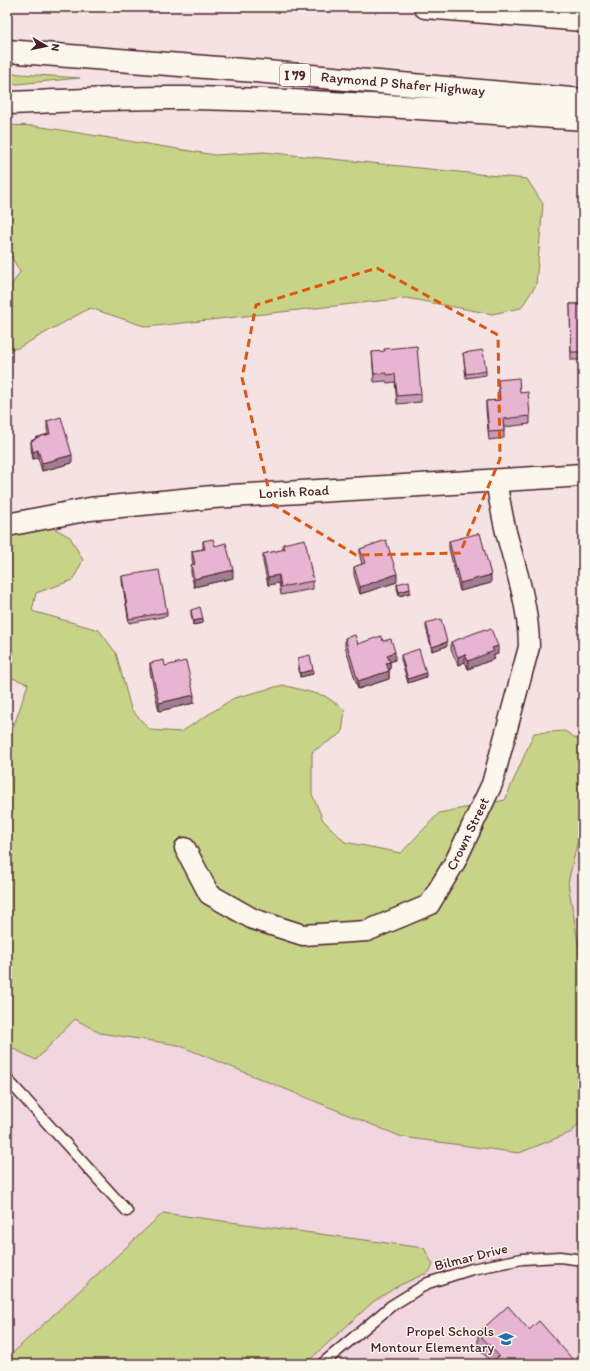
<svg xmlns="http://www.w3.org/2000/svg" width="590" height="1371" font-family="Itim,sans-serif">
<rect width="100%" height="100%" fill="#f5e3e4"/>
<filter id="ink" filterUnits="userSpaceOnUse"><feTurbulence type="fractalNoise" baseFrequency=".025" numOctaves="2"/><feDisplacementMap in="SourceGraphic" scale="8" xChannelSelector="R" yChannelSelector="G"/><feConvolveMatrix kernelMatrix="1 2 1 2 8 2 1 2 1" color-interpolation-filters="sRGB"/></filter>
<g filter="url(#ink)">
<path fill="#f1d5df" d="M583 832V1364H7V900Z"/>
<path fill="#c7d386" stroke="#887958" d="M7 73 80 78 7 85Z
M7 125 36 126 215 155 264 152 527 179 543 204 536 285 521 308 492 314 406 298 147 327 90 308 18 348 7 350V292L20 272 7 249Z
M41 521 70 537 83 560 73 580 36 593 32 611 99 630 116 653 131 709 150 730 181 732 234 698 283 685 325 696 345 710 342 733 312 752V794L323 820 345 842 401 853 439 813 505 800 534 733 565 731 583 743V818L568 883 583 971V1119L572 1132 519 1153 402 1137 178 1045 100 1033 75 1019 36 1060 10 1047 7 1042V746L28 684 7 676V527Z
M163 1213 424 1248 433 1265 429 1272 398 1286 374 1301 305 1364H7V1358Z"/>
<g fill="none" stroke-linecap="round" stroke-linejoin="round">
<g stroke="#4a1f2b" stroke-width="13">
<path id="service" d="M7 1079 127 1211
M322 1364 391 1306 428 1283 472 1269 522 1259 560 1257 583 1260"/>
</g>
<g stroke="#4a1f2b" stroke-width="23">
<path id="minor" d="M185 848 209 894 253 919 303 935 367 931 429 905 455 862 492 784 529 647C529 607 516 570 506 532 502 515 499 498 496 480"/>
</g>
<g stroke="#4a1f2b" stroke-width="25">
<path id="tertiary" d="M7 525 90 509 213 497 420 485 583 475"/>
</g>
<g stroke="#4a1f2b" stroke-width="25">
<path id="motorway" d="M425 7 583 20
M7 51 255 71 583 100
M7 103C66 101 126 97 185 98 318 100 450 110 583 119"/>
</g>
<use href="#service" stroke="#fbf7ec" stroke-width="10"/>
<use href="#minor" stroke="#fbf7ec" stroke-width="20"/>
<use href="#tertiary" stroke="#fbf7ec" stroke-width="22"/>
<use href="#motorway" stroke="#fbf7ec" stroke-width="22"/>
</g>
<path fill="#c79bb5" stroke="#4a1f2b" d="M570 304H583V360H571Z
M372 352 421 394V402L397 404 395 382 387 383 386 381 374 382Z
M463 353 486 371V375L466 378Z
M498 380 520 393 530 416V424L504 427V438L489 440 486 409V401L499 400Z
M47 421 72 463 42 471 38 458 33 459 31 448V441L35 439V438L48 434 47 429Z
M203 541 215 546 233 578 194 587 191 573V565L193 564 192 559V551L203 549Z
M449 541 491 583 460 591 449 549Z
M283 544 313 581V589L281 595 279 583 268 585 263 562V554L283 550Z
M360 549 397 582 360 594 354 575V567L362 564 360 557Z
M122 576 167 612V616L129 623 122 581Z
M397 584 410 593 399 596 397 588Z
M191 610 203 623 193 625 191 614Z
M426 623 447 646 432 651 426 627Z
M345 638 358 644 383 641 395 660 390 662V670H389V679L358 689 345 646Z
M451 642 498 654 494 655V659L468 669 465 662 458 665 451 650Z
M401 655 426 677 408 683 401 659Z
M298 658 313 674 300 677 298 662Z
M150 663 165 666 194 703 159 711 150 671Z
M529 1330 575 1362 583 1364 491 1362 478 1347V1333Z"/>
<path fill="#a27e93" stroke="#4a1f2b" d="M38 450V458L33 459V452Z
M72 455V463L42 471V463Z
M233 570V578L194 587V579Z
M397 574V582L360 594V587Z
M279 575V583L268 585V577Z
M491 575V583L460 591V583Z
M410 589V593L399 596V592Z
M203 619V623L193 625V621Z
M447 642V646L432 651V647Z
M498 646V654L494 655V659L468 669V661L492 648Z
M395 652V660L387 663V655Z
M465 654V662L458 665V657Z
M390 662V670L386 671V663Z
M313 670V674L300 677V673Z
M389 671V679L358 689V681Z
M426 673V677L408 683V679Z
M194 695V703L159 711V703Z"/>
<path fill="#e7b4d2" stroke="#4a1f2b" d="M570 304H583V352H571Z
M417 346 421 394 397 396 395 374 387 375 386 373 374 374 372 352 385 351 384 349Z
M483 350 486 371 466 374 463 353Z
M519 378 520 393 528 392 530 416 503 419 504 431 489 432 486 401 500 400 498 380Z
M61 417 72 455 42 463 38 450 33 452 31 441 36 439 35 438 50 434 47 421Z
M480 533 491 575 460 583 449 541Z
M213 539 215 546 226 543 233 570 194 579 191 565 195 564 192 551 205 549 203 541Z
M305 539 313 581 281 587 279 575 268 577 263 554 285 549 283 544Z
M386 540 397 574 360 587 354 567 365 563 360 549Z
M159 570 167 612 129 619 122 576Z
M409 581 410 589 399 592 397 584Z
M200 607 203 619 193 621 191 610Z
M441 619 447 642 432 647 426 623Z
M485 629 486 631 491 629 498 646 492 648 494 651 468 661 465 654 458 657 451 642Z
M355 635 358 644 381 636 383 641 391 639 395 652 387 655 390 662 386 663 389 671 358 681 345 638Z
M419 649 426 673 408 679 401 655Z
M310 655 313 670 300 673 298 658Z
M164 660 165 666 186 661 194 695 159 703 150 663Z
M508 1306 529 1330 539 1321 575 1362 583 1354V1364H490L499 1356 478 1333Z"/>
</g>
<path fill="none" stroke="#e0560e" stroke-width="3" stroke-dasharray="8 5" stroke-linejoin="round" d="M377 268 498 335 500 459 460 553 356 555 272 504 242 378 256 305Z"/>
<defs>
<g id="school-bare" transform="scale(1.2)"><path d="M0-5L7-2L0 1L-7-2ZM-4 1L0 2.5L4 1V4Q0 6-4 4Z" fill="#1f6fb2" stroke="#fbf7ec" stroke-width="2.5" paint-order="stroke"/></g>
</defs>
<g fill-rule="evenodd">
<use href="#school-bare" x="506" y="1339"/>
</g>
<g text-anchor="middle" dominant-baseline="central" stroke-width="3" stroke-linejoin="round" paint-order="stroke">
<rect fill="#fbf7ec" stroke="#7f6065" stroke-width="1" x="280" y="64" width="30" height="22" rx="3"/>
<g font-size="13" font-weight="bold" fill="#4a1f2b">
<text x="295" y="75">I 79</text>
</g>
<g font-size="14" fill="#4a1f2b" stroke="#fbf7ec">
<text transform="translate(403 84) rotate(5)">Raymond P Shafer Highway</text>
<text transform="translate(294 492) rotate(-3)">Lorish Road</text>
<text transform="translate(468 834) rotate(-64)">Crown Street</text>
<text transform="translate(471 1257) rotate(-14)">Bilmar Drive</text>
</g>
<g font-size="14" fill="#4a1f2b" stroke="#fbf7ec" text-anchor="end">
<text x="494" y="1331">Propel Schools<tspan x="494" dy="16">Montour Elementary</tspan></text>
</g>
</g>
<rect width="590" height="1371" fill="none" stroke="#fbf7ec" stroke-width="24"/>
<rect x="12" y="12" width="566" height="1347" fill="none" stroke="#4a1f2b" stroke-width="1.5" filter="url(#ink)"/>
<g transform="translate(46 46) rotate(99)" stroke="#fbf7ec" stroke-width="3" paint-order="stroke">
<path d="M0-3L7 15L0 10L-7 15Z" fill="#4a1f2b"/>
<text y="-6" font-size="11" font-weight="bold" text-anchor="middle" fill="#4a1f2b">N</text>
</g>
</svg>
